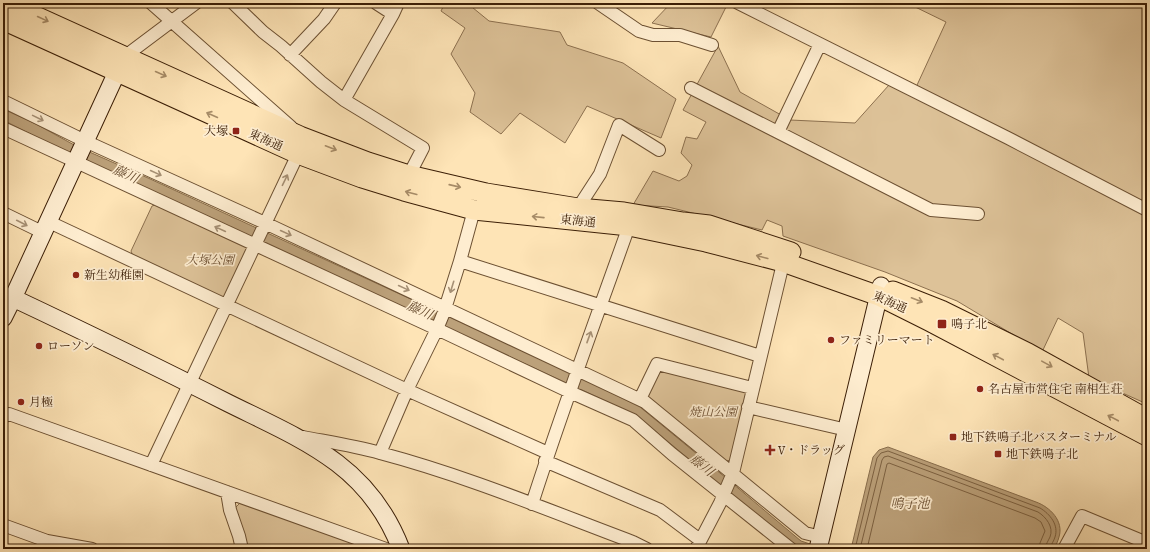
<svg xmlns="http://www.w3.org/2000/svg" width="1150" height="552" font-family="Alegreya,'Noto Serif JP',serif">
<rect width="100%" height="100%" fill="#fee4b6"/>
<filter id="stains"><feTurbulence type="fractalNoise" baseFrequency=".005" numOctaves="4"/><feColorMatrix values="0 0 0 0 .2 0 0 0 0 .09 0 0 0 0 .02 0 0 0 .5 -.17"/></filter>
<radialGradient id="worn" r=".72"><stop offset=".6" stop-color="#630" stop-opacity="0"/><stop offset="1" stop-color="#630" stop-opacity=".3"/></radialGradient>
<path fill="#ddc298" stroke="#8c704f" d="M445 3H467L489 21 560 32 567 45 623 63 676 99 661 138 587 106 565 143 520 113 501 134 470 112 475 93 451 54 465 28 441 11Z
M671 3H728L711 37 652 23Z
M907 3H1147V404L1089 378 1083 333 1058 318 1042 352 957 301 885 272 783 236 782 226 767 220 762 230 668 207 633 205 653 171 679 181 687 176 692 165 681 153 686 137 697 139 706 122 683 110 718 46 740 92 790 120 855 123 889 85 912 96 946 22Z
M158 204 246 245 248 250 227 296 222 297 133 256 131 251 152 206Z
M663 369 743 388 747 393 732 460 725 461 648 397 657 371Z
M241 502 373 549H246L234 509Z"/>
<path fill="#bca17a" stroke="#886d4c" d="M3 109 36 124 76 146 148 178 582 378 640 407 726 478 801 541 825 549H797L636 415 64 151 3 120Z
M888 447 1036 502C1050 507 1064 521 1059 537 1058 541 1056 545 1054 549H851L873 457 879 450Z"/>
<g fill="none" stroke-linecap="round" stroke-linejoin="round">
<path stroke="#7c6040" stroke-width="1" d="M855 549 877 458 881 453 888 451 1040 508C1050 514 1059 525 1055 537 1054 541 1051 544 1050 549
M860 549 882 460 884 457 888 456 1038 512C1046 517 1054 527 1050 537 1048 541 1046 544 1045 549
M867 549 887 464 889 463 1035 518 1041 522 1045 531 1040 543 1039 549"/>
<g stroke="#6c5032" stroke-width="14">
<path id="street" d="M151 3 291 127
M233 3 263 32 281 46 321 82 344 100 423 148 409 175
M376 3 393 14
M598 3 639 31 653 35H680L712 45
M738 3 1008 138 1147 210
M290 55 324 19 335 3
M124 57 196 3
M691 88 931 210 978 214
M344 100 393 14 398 3
M3 101 85 141 265 223 645 402 805 533 821 537
M3 128 437 329 570 392 633 420 672 454 791 549
M778 132 820 44
M578 208 600 174 619 125 659 150
M3 213 42 232
M47 221 407 390 548 453
M460 261 760 356
M640 399 657 364 752 388
M748 407 847 430
M3 417 9 414 386 549
M303 437C329 442 355 446 380 453 467 476 550 511 633 542L647 549
M380 453 407 390 437 329 444 312 460 261 474 210
M545 461 660 510 700 540
M151 465 298 154V148
M227 492 230 510 239 536 242 549
M532 504C562 410 596 319 629 226
M3 525 47 541 92 549
M696 549 720 503 733 473 785 255
M1064 549 1082 516 1147 543"/>
</g>
<g stroke="#3b1e06" stroke-width="19">
<path id="secondary" d="M123 59 13 298C85 332 157 367 228 403 264 421 304 438 337 463 366 485 388 515 401 549
M3 318 13 298
M818 549 881 286"/>
</g>
<g stroke="#3b1e06" stroke-width="21">
<path id="primary" d="M7 3 300 136 368 162 409 175 486 193 578 208 624 212 683 222 709 225 791 252
M3 20 298 154 362 178 404 191 474 210 629 226 706 242 783 262 879 296 929 321 1147 436
M893 291 941 310 1028 353 1147 419"/>
</g>
<use href="#street" stroke="#feedd0" stroke-width="12"/>
<use href="#secondary" stroke="#feedd0" stroke-width="17"/>
<use href="#primary" stroke="#fee4b6" stroke-width="19"/>
</g>
<defs><path id="oneway-shaft" d="M-6 0H5M1.5-3L5.5 0L1.5 3" fill="none" stroke-width="1.6" stroke-linecap="round" stroke-linejoin="round"/></defs>
<g stroke="#a68b67">
<use href="#oneway-shaft" transform="translate(43 19) rotate(25)"/>
<use href="#oneway-shaft" transform="translate(161 74) rotate(24)"/>
<use href="#oneway-shaft" transform="translate(212 115) rotate(-156)"/>
<use href="#oneway-shaft" transform="translate(331 148) rotate(21)"/>
<use href="#oneway-shaft" transform="translate(455 186) rotate(13)"/>
<use href="#oneway-shaft" transform="translate(411 193) rotate(-165)"/>
<use href="#oneway-shaft" transform="translate(538 217) rotate(-174)"/>
<use href="#oneway-shaft" transform="translate(762 257) rotate(-165)"/>
<use href="#oneway-shaft" transform="translate(917 300) rotate(21)"/>
<use href="#oneway-shaft" transform="translate(998 357) rotate(-152)"/>
<use href="#oneway-shaft" transform="translate(1047 364) rotate(29)"/>
<use href="#oneway-shaft" transform="translate(1113 418) rotate(-152)"/>
</g>
<g stroke="#a69075">
<use href="#oneway-shaft" transform="translate(38 118) rotate(26)"/>
<use href="#oneway-shaft" transform="translate(156 173) rotate(25)"/>
<use href="#oneway-shaft" transform="translate(285 180) rotate(-64)"/>
<use href="#oneway-shaft" transform="translate(22 223) rotate(27)"/>
<use href="#oneway-shaft" transform="translate(220 229) rotate(-155)"/>
<use href="#oneway-shaft" transform="translate(286 233) rotate(25)"/>
<use href="#oneway-shaft" transform="translate(452 287) rotate(107)"/>
<use href="#oneway-shaft" transform="translate(404 288) rotate(25)"/>
<use href="#oneway-shaft" transform="translate(589 337) rotate(-70)"/>
</g>
<g fill="#8f2418" stroke="#feedd0" stroke-width="1.5">
<rect x="232" y="127" width="8" height="8" rx="2"/>
<circle cx="76" cy="275" r="4"/>
<rect x="937" y="319" width="10" height="10" rx="2"/>
<circle cx="831" cy="340" r="4"/>
<circle cx="39" cy="346" r="4"/>
<circle cx="980" cy="389" r="4"/>
<circle cx="21" cy="402" r="4"/>
<rect x="949" y="433" width="8" height="8" rx="2"/>
<path d="M768 444h4v4h4v4h-4v4h-4v-4h-4v-4h4z"/>
<rect x="994" y="450" width="8" height="8" rx="2"/>
</g>
<g text-anchor="middle" dominant-baseline="central" stroke-width="3.5" stroke-linejoin="round" paint-order="stroke">
<g font-size="12" fill="#3b1e06" stroke="#feedd0" text-anchor="start">
<text x="228" y="131" text-anchor="end">大塚</text>
<text x="84" y="275">新生幼稚園</text>
<text x="951" y="324">鳴子北</text>
<text x="839" y="340">ファミリーマート</text>
<text x="47" y="346">ローソン</text>
<text x="988" y="389">名古屋市営住宅 南相生荘</text>
<text x="29" y="402">月極</text>
<text x="961" y="437">地下鉄鳴子北バスターミナル</text>
<text x="778" y="450">V・ドラッグ</text>
<text x="1006" y="454">地下鉄鳴子北</text>
</g>
<g font-size="12" fill="#3b1e06" stroke="#feedd0">
<text transform="translate(266 140) rotate(24)">東海通</text>
<text transform="translate(578 221) rotate(6)">東海通</text>
<text transform="translate(890 302) rotate(24)">東海通</text>
</g>
<g font-size="12" font-style="italic" fill="#6c4f32" stroke="#feedd0">
<text x="210" y="260">大塚公園</text>
<text x="713" y="412">焼山公園</text>
</g>
<g font-size="13" font-style="italic" fill="#684c2f" stroke="#feedd0">
<text transform="translate(126 174) rotate(25)">藤川</text>
<text transform="translate(420 310) rotate(25)">藤川</text>
<text transform="translate(702 465) rotate(39)">藤川</text>
<text x="910" y="503">鳴子池</text>
</g>
</g>
<rect width="1150" height="552" fill="none" stroke="#fee4b6" stroke-width="16"/>
<rect x="4" y="4" width="1142" height="544" fill="none" stroke="#3b1e06" stroke-width="2"/>
<rect x="8" y="8" width="1134" height="536" fill="none" stroke="#3b1e06"/>
<rect width="100%" height="100%" filter="url(#stains)"/>
<rect width="100%" height="100%" fill="url(#worn)"/>
</svg>
